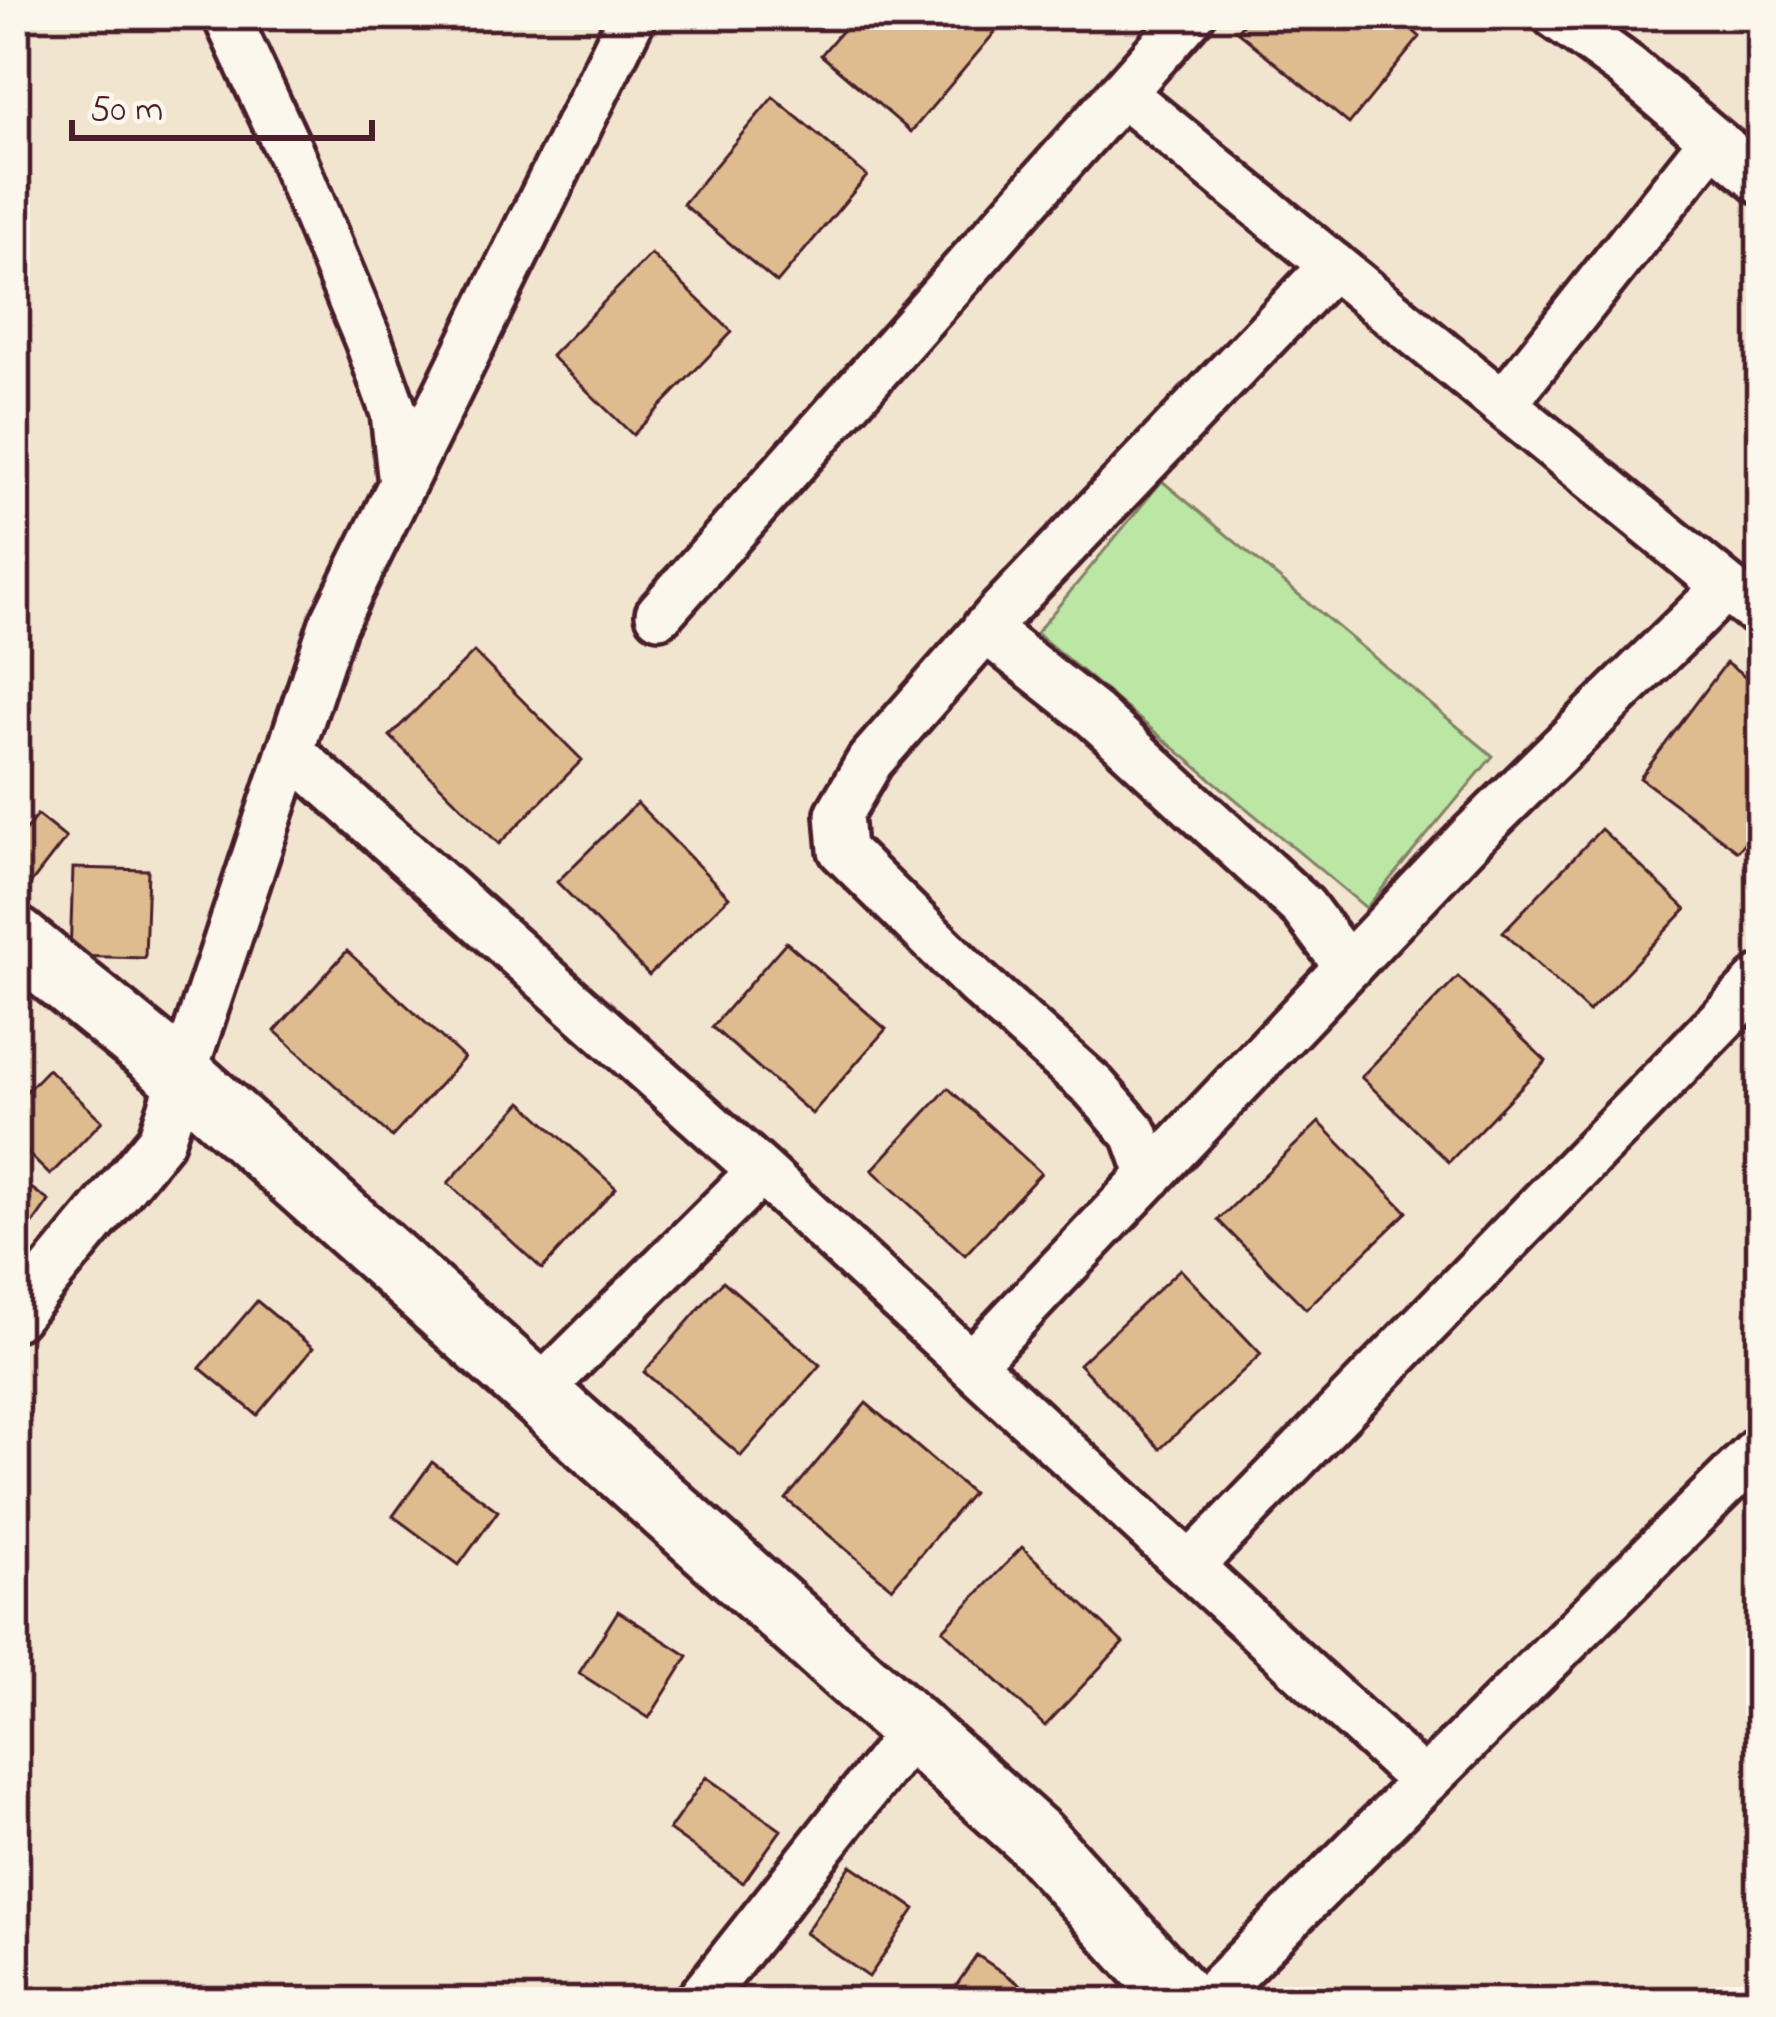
<svg xmlns="http://www.w3.org/2000/svg" width="1776" height="2017" font-family="'Indie Flower',sans-serif">
<rect width="100%" height="100%" fill="#f2e5d0"/>
<filter id="ink" filterUnits="userSpaceOnUse"><feTurbulence type="fractalNoise" baseFrequency=".00833" numOctaves="2"/><feDisplacementMap in="SourceGraphic" scale="24" xChannelSelector="R" yChannelSelector="G"/><feConvolveMatrix kernelMatrix="1 2 1 2 8 2 1 2 1" color-interpolation-filters="sRGB"/></filter>
<g filter="url(#ink)">
<path fill="#bce6a3" stroke="#838267" stroke-width="3" d="M1162 481 1493 756 1366 908 1036 633Z"/>
<path fill="#debc90" stroke="#4a1f2b" stroke-width="3" d="M855 15H992L1002 24 911 132 821 55Z
M1250 15H1396L1420 37 1349 124 1237 31Z
M773 97 867 176 777 283 683 204Z
M651 254 732 332 633 435 551 356Z
M474 652 582 760 499 844 390 736Z
M1726 663 1761 689V820L1738 851 1640 778Z
M637 803 729 897 649 975 557 882Z
M37 815 66 838 25 891 15 883V844Z
M1601 829 1686 909 1589 1012 1503 932Z
M73 868 148 870 145 958 70 956Z
M786 942 886 1029 812 1114 712 1027Z
M347 951 464 1058 392 1137 275 1031Z
M1458 977 1546 1061 1449 1162 1361 1077Z
M48 1069 102 1121 50 1175 15 1141V1103Z
M948 1088 1041 1173 965 1255 872 1170Z
M522 1102 616 1188 542 1269 448 1183Z
M1319 1122 1407 1212 1306 1309 1218 1220Z
M15 1176 49 1201 15 1249Z
M1180 1269 1261 1354 1160 1449 1079 1364Z
M723 1281 820 1365 741 1456 644 1372Z
M257 1301 313 1348 257 1415 200 1368Z
M866 1403 972 1493 892 1588 786 1499Z
M432 1462 498 1511 459 1565 393 1516Z
M1022 1547 1123 1643 1045 1726 943 1630Z
M618 1611 688 1656 649 1718 579 1673Z
M706 1777 781 1830 743 1883 669 1830Z
M851 1865 915 1909 869 1977 805 1933Z
M977 1955 1041 1999 1039 2002H945Z"/>
<g fill="none" stroke-linecap="round" stroke-linejoin="round">
<g stroke="#4a1f2b" stroke-width="54">
<path id="street" d="M226 15 292 157 368 340 394 413 402 484
M1555 15 1627 67 1761 180
M1122 93 1761 615
M1503 404 1713 140
M659 614 1191 15
M985 629 1094 715 1303 907 1348 967
M290 751 761 1171 1424 1782 1205 2002
M1150 1176 1135 1134 1094 1087 977 983 842 850 839 814 870 761 1001 612 1333 265
M15 1317 161 1140 332 626 633 15
M971 1364 1471 837 1726 587
M537 1393 761 1171
M1190 1566 1761 979
M1424 1782 1761 1448
M698 2002 913 1730"/>
</g>
<g stroke="#4a1f2b" stroke-width="72">
<path id="secondary" d="M15 939 183 1076 1035 1838 1184 2002"/>
</g>
<use href="#street" stroke="#fbf7ec" stroke-width="45"/>
<use href="#secondary" stroke="#fbf7ec" stroke-width="63"/>
</g>
</g>
<rect width="1776" height="2017" fill="none" stroke="#fbf7ec" stroke-width="60"/>
<rect x="30" y="30" width="1716" height="1957" fill="none" stroke="#4a1f2b" stroke-width="4.5" filter="url(#ink)"/>
<path d="M72 120v18h300v-18" fill="none" stroke="#4a1f2b" stroke-width="6"/>
<text x="90" y="120" font-size="36" fill="#4a1f2b" stroke="#fbf7ec" stroke-width="9" paint-order="stroke">50 m</text>
</svg>
